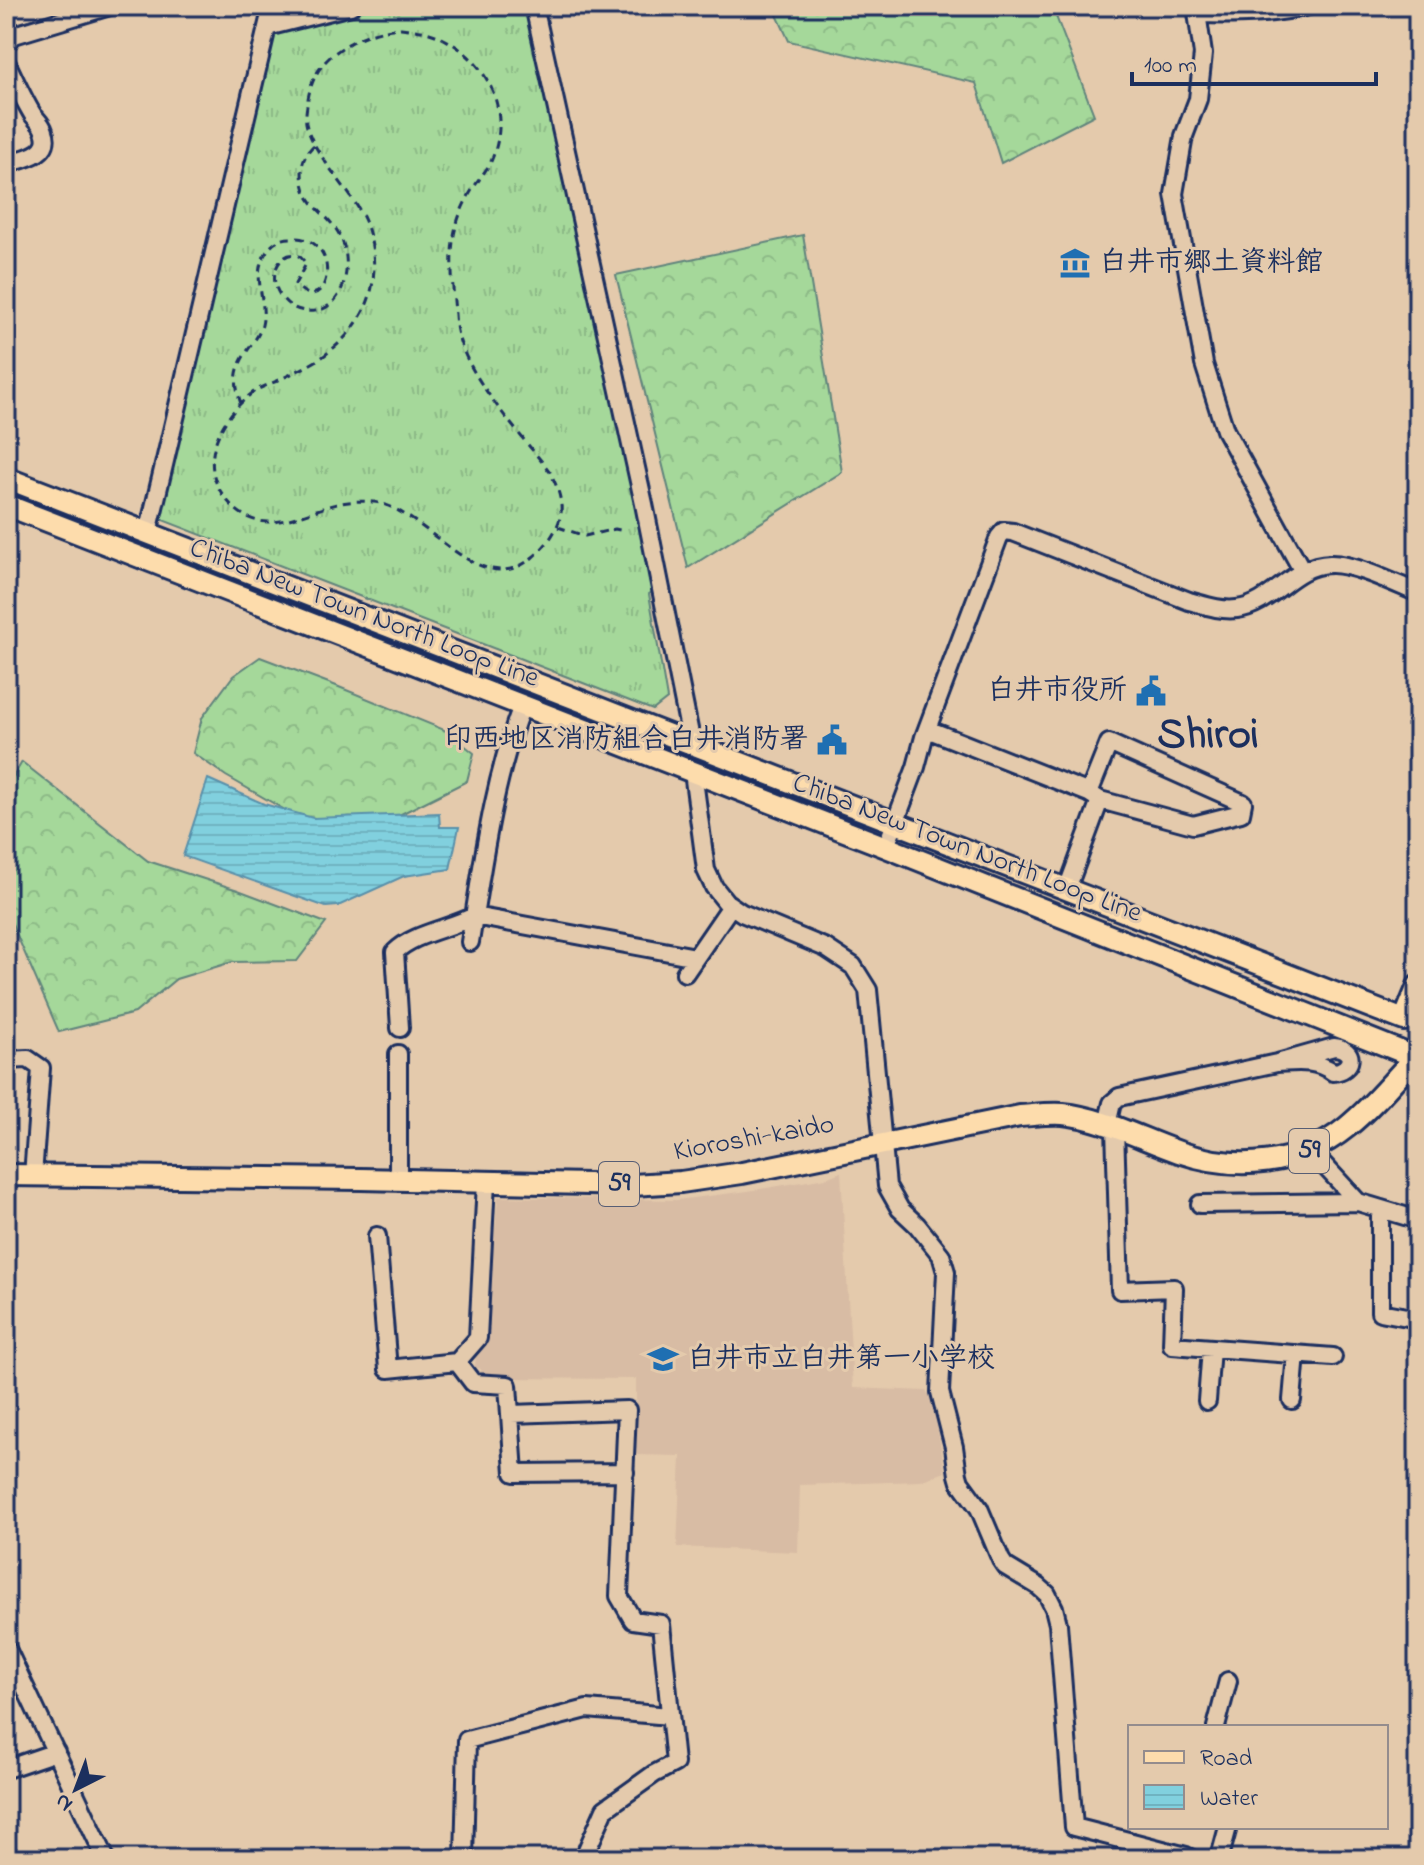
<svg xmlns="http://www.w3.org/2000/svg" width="1424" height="1865" font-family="'Indie Flower','Klee One',sans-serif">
<defs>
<pattern id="grass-tufts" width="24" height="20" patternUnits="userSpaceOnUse" patternTransform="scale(2)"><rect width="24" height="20" fill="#a5d89a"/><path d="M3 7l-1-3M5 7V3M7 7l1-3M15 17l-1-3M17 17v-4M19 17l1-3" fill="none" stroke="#8dba87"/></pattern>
<pattern id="forest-crowns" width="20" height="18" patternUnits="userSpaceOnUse" patternTransform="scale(2)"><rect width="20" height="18" fill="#a5d89a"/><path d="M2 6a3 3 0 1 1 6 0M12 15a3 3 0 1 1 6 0" fill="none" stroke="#8dba87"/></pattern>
<pattern id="water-rules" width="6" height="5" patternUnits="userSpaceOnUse" patternTransform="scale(2)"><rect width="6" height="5" fill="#81d0de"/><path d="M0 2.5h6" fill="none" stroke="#6fb3c1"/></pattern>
</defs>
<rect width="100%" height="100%" fill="#e4caac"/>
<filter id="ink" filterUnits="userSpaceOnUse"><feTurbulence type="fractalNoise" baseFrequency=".0125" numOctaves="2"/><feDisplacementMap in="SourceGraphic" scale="16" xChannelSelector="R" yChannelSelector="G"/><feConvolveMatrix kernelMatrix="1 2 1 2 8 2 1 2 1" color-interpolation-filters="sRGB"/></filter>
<g filter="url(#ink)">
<path fill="#d8bca4" d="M841 1172 853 1388 926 1391 933 1399 945 1472 921 1481 800 1485 798 1552 677 1547 681 1456 636 1455V1379L482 1378 481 1369 475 1367 476 1351 485 1342 498 1197 677 1200 748 1191 826 1178Z"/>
<path fill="url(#grass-tufts)" stroke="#60847c" stroke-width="2" d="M378 6H527L654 591 649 594 667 699 653 710 160 519 273 31Z"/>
<path fill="url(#forest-crowns)" stroke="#60847c" stroke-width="2" d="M773 6H1052L1094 115 1001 163 976 83 789 41Z
M803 235 842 472 688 568 616 275Z
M260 657 334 685 447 731 474 753 467 781 399 815 325 833 226 776 193 753 202 718 233 676Z
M22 762 148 861 238 890 326 923 297 961 232 962 176 979 135 1013 59 1032 6 910V789Z"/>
<path fill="url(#water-rules)" stroke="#5890ab" stroke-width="2" d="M208 779 264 804 313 818 439 813 440 827H459L450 869 404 876 338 906 326 907 183 856Z"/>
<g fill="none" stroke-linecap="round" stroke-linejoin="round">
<g stroke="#1b2f5e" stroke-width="22">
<path id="minor" d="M534 6 644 504 692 744
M1196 6 1203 54 1198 99 1184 136 1174 194 1204 364 1225 430 1302 570
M1197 14C1234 15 1271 15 1308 6
M267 27 351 6
M6 44 14 35 110 6
M6 62C15 80 23 99 33 115 37 120 42 124 44 131 53 155 22 159 6 164
M148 533 272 6
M927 729 1089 793 1100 800 1193 825 1241 813 1243 803 1109 743 1089 793
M693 772 706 870 714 887 726 902 742 913 826 948 853 966 868 990 887 1186 900 1209 917 1225 941 1255 946 1272 940 1392 954 1447 958 1475 960 1482 979 1508 1001 1560 1005 1566 1038 1586 1047 1594 1054 1608 1058 1624 1074 1827 1186 1856 1192 1859
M886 847 916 767 924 737 999 537 1004 531 1013 532 1189 601C1204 605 1220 611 1237 609 1274 604 1291 565 1330 564 1353 563 1396 584 1418 593
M1067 889 1100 800
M470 942C483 862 493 781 522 706
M685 973 731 906
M400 1028 395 952C414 933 450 929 474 916L696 957
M398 1054V1180
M6 1060 28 1059 41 1068 33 1176
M1107 1125 1112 1103 1119 1097 1277 1063 1334 1047C1357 1049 1353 1071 1333 1072 1315 1059 1298 1062 1277 1063
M1115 1128 1120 1290 1174 1288 1172 1345 1333 1357
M1311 1151 1358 1202 1418 1220
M486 1182 478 1338 457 1362 473 1383 508 1385 514 1473 625 1472
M1200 1204 1358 1202
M1380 1209V1312L1418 1319
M377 1236 388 1369 457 1362
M1292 1400 1296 1354
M1207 1401 1211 1348
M511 1414 627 1410 619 1596 633 1620 661 1624 675 1763 654 1774 605 1809 583 1859
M6 1647 106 1859
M1216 1727 1228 1681
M6 1769 56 1752
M464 1859 467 1740 587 1709 670 1716
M1216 1859 1221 1853 1228 1827"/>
</g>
<g stroke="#1b2f5e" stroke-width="26">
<path id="major" d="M6 478 1404 1020 1418 986
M6 505 886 847 1415 1057 1418 1049
M6 1175 361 1179 632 1185 681 1182 742 1173 1020 1116C1034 1115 1049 1113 1063 1114 1103 1118 1141 1139 1179 1152 1237 1172 1299 1166 1347 1127 1372 1107 1393 1081 1415 1057L1418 1058"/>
</g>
<path stroke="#1b2f5e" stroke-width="3" stroke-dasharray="8 6" stroke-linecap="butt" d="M401 28C415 30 429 31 442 38 488 61 512 111 492 159 489 167 483 173 479 180 469 193 462 207 457 223 449 249 452 275 454 301 455 311 455 322 457 331 467 378 520 433 550 472 557 486 564 502 560 518 556 533 545 547 533 557 479 604 426 509 374 502 358 500 341 502 326 507 286 520 254 538 223 495 197 459 223 414 255 391 262 387 270 384 277 381 294 372 315 364 330 351 350 335 367 313 372 287 376 266 373 241 365 221 352 190 313 156 306 123 305 116 307 106 308 99 311 82 317 69 330 57 351 39 374 30 401 28Z
M241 404C233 379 235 368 250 347 255 340 260 333 262 325 268 300 250 276 266 253 271 244 280 238 291 238 347 235 328 323 295 284L306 264C292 238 259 271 283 299 289 306 296 310 305 311 344 316 354 266 341 238 328 210 302 208 302 171 302 159 307 152 315 144
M558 527 585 536 615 529 624 531"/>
<use href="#minor" stroke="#e4caac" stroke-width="16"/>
<use href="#major" stroke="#fddcac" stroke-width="20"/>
</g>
</g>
<defs>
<g id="museum-bare" transform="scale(2.4)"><path d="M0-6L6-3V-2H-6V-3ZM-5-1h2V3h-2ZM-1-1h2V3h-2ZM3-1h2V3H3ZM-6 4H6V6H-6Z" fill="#1f6fb2" stroke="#e4caac" stroke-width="2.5" paint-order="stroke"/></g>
<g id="civic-bare" transform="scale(2.4)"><path d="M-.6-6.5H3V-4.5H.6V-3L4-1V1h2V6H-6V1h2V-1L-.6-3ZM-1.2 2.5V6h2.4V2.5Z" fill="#1f6fb2" stroke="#e4caac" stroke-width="2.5" paint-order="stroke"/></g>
<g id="school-bare" transform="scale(2.4)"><path d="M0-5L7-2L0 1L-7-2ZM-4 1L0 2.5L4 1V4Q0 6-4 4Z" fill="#1f6fb2" stroke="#e4caac" stroke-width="2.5" paint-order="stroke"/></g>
</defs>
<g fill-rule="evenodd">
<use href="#museum-bare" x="1075" y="263"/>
<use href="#civic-bare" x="1151" y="691"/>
<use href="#civic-bare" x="832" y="740"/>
<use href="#school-bare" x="663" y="1359"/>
</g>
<g text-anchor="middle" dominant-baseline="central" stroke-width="6" stroke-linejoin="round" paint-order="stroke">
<g fill="#e4caac" stroke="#575e75" stroke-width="2">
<rect x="1289" y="1129" width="40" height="44" rx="6"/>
<rect x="599" y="1162" width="40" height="44" rx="6"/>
</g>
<g font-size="26" font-weight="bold" fill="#1b2f5e">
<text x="1309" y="1151">59</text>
<text x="619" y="1184">59</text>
</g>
<g font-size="28" font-weight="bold" fill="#1b2f5e" stroke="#e4caac" text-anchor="start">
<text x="1099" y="263">白井市郷土資料館</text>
<text x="1127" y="691" text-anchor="end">白井市役所</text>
<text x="808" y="740" text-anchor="end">印西地区消防組合白井消防署</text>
<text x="687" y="1359">白井市立白井第一小学校</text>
</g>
<g font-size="28" fill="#1b2f5e" stroke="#e4caac">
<text transform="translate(364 614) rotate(21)">Chiba New Town North Loop Line</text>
<text transform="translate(967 849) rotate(21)">Chiba New Town North Loop Line</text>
<text transform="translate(754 1139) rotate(-10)">Kioroshi-kaido</text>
</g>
<g font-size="44" font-weight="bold" fill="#1b2f5e" stroke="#e4caac">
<text x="1208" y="736">Shiroi</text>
</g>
</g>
<rect width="1424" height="1865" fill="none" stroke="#e4caac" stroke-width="32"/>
<rect x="16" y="16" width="1392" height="1833" fill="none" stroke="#1b2f5e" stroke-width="3" filter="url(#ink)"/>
<rect x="1128" y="1725" width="260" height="104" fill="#e4caac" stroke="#948c8d" stroke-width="2"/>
<rect x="1144" y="1751" width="40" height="12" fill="#fddcac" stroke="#948c8d" stroke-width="2"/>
<text x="1200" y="1765" font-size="24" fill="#1b2f5e">Road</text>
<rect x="1144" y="1785" width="40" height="24" fill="url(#water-rules)" stroke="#948c8d" stroke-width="2"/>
<text x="1200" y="1805" font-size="24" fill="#1b2f5e">Water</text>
<g transform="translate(76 1789) rotate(222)" stroke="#e4caac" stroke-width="6" paint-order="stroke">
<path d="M0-6L14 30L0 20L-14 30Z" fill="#1b2f5e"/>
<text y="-12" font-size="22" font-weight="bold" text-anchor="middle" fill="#1b2f5e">N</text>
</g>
<path d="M1132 72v12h244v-12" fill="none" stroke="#1b2f5e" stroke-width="4"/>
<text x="1144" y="72" font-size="24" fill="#1b2f5e" stroke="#e4caac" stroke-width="6" paint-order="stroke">100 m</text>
</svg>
